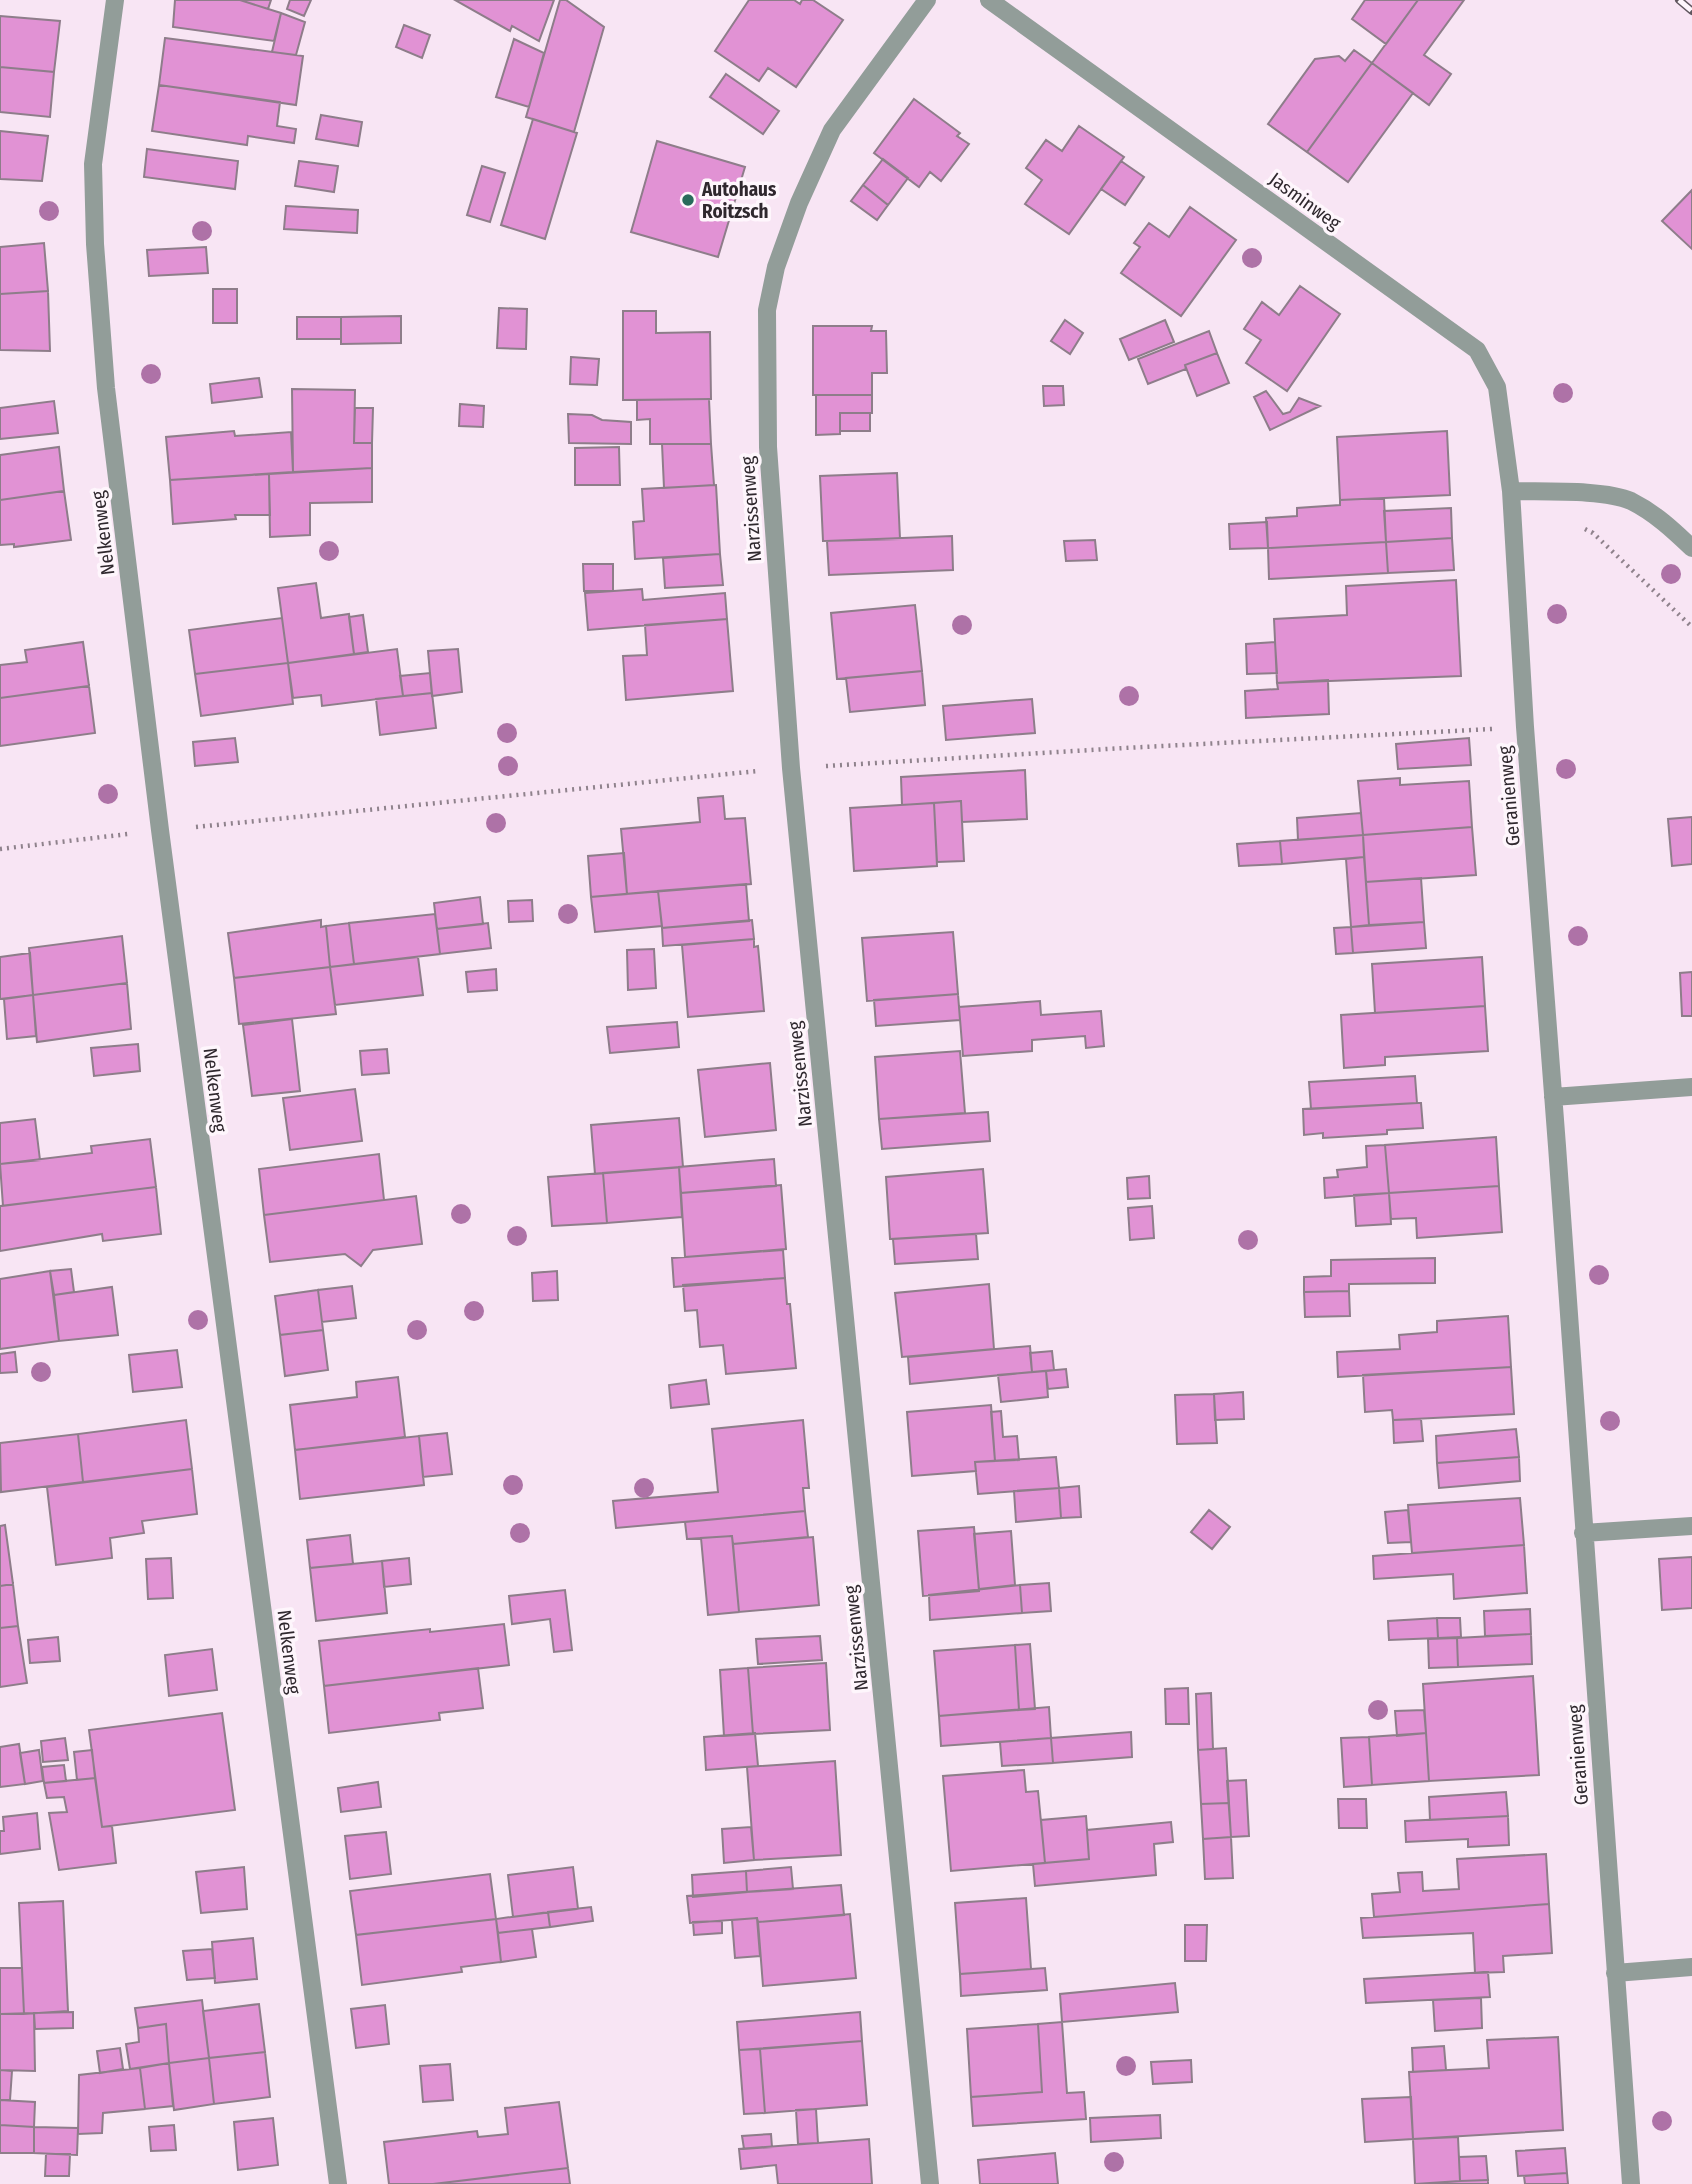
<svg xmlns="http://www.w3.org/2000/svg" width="1692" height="2184" font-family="'Fira Sans Condensed',sans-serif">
<rect width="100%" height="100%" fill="#f8e5f4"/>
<path fill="#e192d4" stroke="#8e7d8a" stroke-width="2" d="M175 0H240L281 13 274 41 173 27Z
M240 0H271L268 9Z
M290 0H311L304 16 287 9Z
M455 0H554L539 41 512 26 510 31Z
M560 0H566L604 27 574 132 526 117Z
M749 0H794L800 4 802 0H813L843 20 796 87 768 68 759 81 715 51Z
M1365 0H1418L1386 44 1352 19Z
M1418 0H1464L1424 55 1451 74 1429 105 1372 63Z
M281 13 305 22 296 55 272 52Z
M0 16 60 21 54 72 0 67Z
M404 25 430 35 422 58 396 47Z
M165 38 303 56 296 105 159 85Z
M514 39 544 53 529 107 496 97Z
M1354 50 1372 63 1307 152 1268 124 1315 59 1339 56 1345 61Z
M1372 63 1413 93 1348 182 1307 152Z
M0 67 54 72 50 117 0 112Z
M726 74 779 111 763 134 710 97Z
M159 85 280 102 277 126 296 129 294 143 248 136 247 145 152 131Z
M914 99 960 133 957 136 969 144 941 181 930 172 919 187 874 153Z
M321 115 362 122 358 146 316 139Z
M533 119 577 133 545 239 501 225Z
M1079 126 1124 157 1069 234 1025 204 1042 180 1026 168 1046 140 1062 151Z
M0 131 48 136 42 181 0 179Z
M657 141 745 167 718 257 631 232Z
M147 149 238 161 235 189 144 177Z
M883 159 908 178 888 205 863 185Z
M299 161 338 166 334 192 295 186Z
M1121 161 1144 177 1125 205 1101 189Z
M482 166 505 173 490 222 467 215Z
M863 185 888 205 877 220 851 201Z
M1692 190V249L1662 221Z
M286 206 358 210 357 233 284 229Z
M1190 207 1236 240 1181 316 1121 273 1140 247 1134 243 1149 223 1169 237Z
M44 243 48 291 0 294V247Z
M206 247 208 273 149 276 147 250Z
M1300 286 1340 314 1287 391 1246 363 1261 340 1244 329 1262 302 1279 315Z
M213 289H237V323H213Z
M48 291 50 351 0 350V294Z
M499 308 527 309 526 349 497 348Z
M623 311H656V333L710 332 711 399 623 400Z
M401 316V343L341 344V317Z
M297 317H341V339H297Z
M1065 320 1083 333 1070 354 1051 341Z
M1165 320 1174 342 1129 360 1120 339Z
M813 326H872L871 331H886L887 373H872V395H813Z
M1209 331 1217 353 1185 365 1186 369 1148 384 1138 359Z
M1217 353 1229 383 1197 396 1185 365Z
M571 357 599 359 597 385 570 384Z
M259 378 262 397 212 403 210 384Z
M1043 386H1063L1064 405 1044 406Z
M292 389 355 390 354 443H372V468L293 472Z
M1266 391 1283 414 1290 412 1299 398 1320 406 1270 430 1254 397Z
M816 395H872V413H840V434L816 435Z
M709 399 711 444H650V419L637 420V400Z
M54 401 58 433 0 439V408Z
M460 404 484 406 483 427 459 426Z
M355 408H373L372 443H354Z
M840 413H870V431H840Z
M568 414 592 415 602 420 631 422V444L569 443Z
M234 431 235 436 291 432 293 472 170 480 166 437Z
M1447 431 1450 495 1340 500 1337 437Z
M662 444H711L714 485 664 488Z
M59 447 64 491 0 500V455Z
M619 447 620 485H575V448Z
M372 468V502L310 503V535L270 537 269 474Z
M897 473 900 539 823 541 820 476Z
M269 474 270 515H235L236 519 173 524 170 480Z
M716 485 720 554 635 559 633 522 644 521 642 489Z
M64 491 71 540 14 547V544L0 545V500Z
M1384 498 1386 542 1268 548 1266 518 1297 516V508L1340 505V500Z
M1451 508 1452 538 1386 542 1384 511Z
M1267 522 1268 548 1230 549 1229 524Z
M952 536 953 570 829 575 827 541Z
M1452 538 1454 570 1388 573 1386 542Z
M1095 540 1097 560 1066 561 1064 541Z
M1386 542 1388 573 1269 579 1268 548Z
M720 554 723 585 665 588 663 558Z
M583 564H613V591H584Z
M1456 580 1461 676 1277 683 1274 619 1347 615 1346 586Z
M316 583 321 618 349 614 354 654 288 663 278 588Z
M642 589 643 600 725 593 727 619 588 630 585 593Z
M915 605 922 671 837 679 831 613Z
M363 615 368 652 354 654 349 617Z
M282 618 288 663 195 674 189 630Z
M727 619 733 691 626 700 623 656 647 655 645 625Z
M83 642 89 686 0 698V665L27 662 25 650Z
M1275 642 1277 673 1247 674 1246 644Z
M397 649 403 696 322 706 321 695 293 698 288 663Z
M458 649 462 692 432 696 428 651Z
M288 663 293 704 201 716 195 674Z
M922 671 925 705 850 712 846 678Z
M430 673 432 693 403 696 400 676Z
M1328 680 1329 714 1246 718 1245 691 1278 689 1277 683Z
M89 686 95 733 0 746V698Z
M432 693 436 728 380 735 376 699Z
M1032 699 1035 733 946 740 943 706Z
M235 738 238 762 195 766 193 742Z
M1469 738 1471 765 1398 769 1396 744Z
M1025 770 1027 819 962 822 961 801 902 805 901 777Z
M1400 778V785L1469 781 1472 827 1363 835 1358 781Z
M723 796 725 819 745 818 751 884 627 894 621 829 700 822 698 798Z
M961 801 964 861 937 862 934 803Z
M934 803 937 866 854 871 850 808Z
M1361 813 1363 835 1298 840 1297 818Z
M1692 817V864L1672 866 1668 819Z
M1472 827 1476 875 1366 882 1363 835Z
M1363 835 1364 857 1282 864 1280 841Z
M1280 841 1282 864 1239 866 1237 844Z
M624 853 627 894 591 897 588 856Z
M1364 857 1369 925 1351 927 1346 859Z
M1421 878 1424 922 1369 925 1366 882Z
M746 884 749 921 662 928 658 891Z
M658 891 662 926 595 932 591 897Z
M480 897 483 924 437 929 434 903Z
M532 900 533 921 509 922 508 901Z
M435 914 440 954 354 964 349 923Z
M321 920V927L326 926 330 967 234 978 228 933Z
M752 920 754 939 663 946 662 928Z
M1424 922 1426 948 1353 953 1351 927Z
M349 923 354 964 330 967 326 926Z
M488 923 491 948 440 954 437 929Z
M1351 927 1353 953 1336 954 1334 928Z
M953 932 958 994 867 1001 862 938Z
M122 936 127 983 33 995 29 948Z
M754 939V947L758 946 764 1011 688 1017 682 945Z
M654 949 656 988 628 990 627 950Z
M30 953 33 995 0 999V957Z
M418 957 423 995 335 1005 330 967Z
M1482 957 1485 1006 1375 1013 1372 964Z
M330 967 336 1014 239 1024 234 978Z
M496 969 497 990 468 992 466 972Z
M1692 972V1016H1682L1680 973Z
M127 983 131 1029 37 1042 33 995Z
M958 994 960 1020 876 1026 874 1000Z
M33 995 36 1036 7 1039 4 999Z
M1040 1001 1041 1015 1101 1011 1104 1046 1086 1048 1085 1036 1032 1040V1051L963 1056 959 1007Z
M1485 1006 1488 1051 1385 1057V1065L1344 1068 1341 1015Z
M292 1019 300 1091 252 1096 243 1025Z
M677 1022 679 1047 610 1053 607 1027Z
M138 1044 140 1071 94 1076 91 1048Z
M387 1049 389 1073 362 1075 360 1051Z
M960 1051 965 1113 879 1119 875 1057Z
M770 1063 776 1130 705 1137 698 1070Z
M1415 1076 1417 1103 1311 1109 1309 1082Z
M355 1089 362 1141 290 1150 283 1098Z
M1417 1103H1421L1423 1128 1387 1130V1134L1323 1138V1133L1304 1135 1303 1109Z
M988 1112 990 1141 882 1149 879 1119Z
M679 1118 683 1167 595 1174 591 1125Z
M35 1119 40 1160 0 1164V1123Z
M1496 1137 1499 1186 1389 1193 1385 1145Z
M150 1139 156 1187 3 1206 0 1164 92 1153 91 1146Z
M1385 1145 1389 1193 1325 1198 1324 1178 1338 1177 1337 1170 1367 1167 1366 1146Z
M379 1154 384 1200 264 1215 259 1169Z
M774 1159 776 1186 681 1193 679 1167Z
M679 1167 682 1217 607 1223 603 1173Z
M983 1169 988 1233 890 1239 886 1177Z
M603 1173 607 1223 552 1226 548 1177Z
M1149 1176 1150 1198 1128 1199 1127 1178Z
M781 1185 786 1249 685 1257 681 1193Z
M1499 1186 1502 1232 1417 1238 1416 1218 1391 1219 1389 1193Z
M156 1187 161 1234 103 1241 102 1234 0 1251V1206Z
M1389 1193 1391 1224 1356 1226 1354 1195Z
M416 1196 422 1244 373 1250 361 1266 345 1254 270 1262 264 1215Z
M1152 1206 1154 1238 1130 1240 1128 1208Z
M976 1234 978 1259 895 1264 893 1239Z
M783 1250 785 1278 674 1287 672 1258Z
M1435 1258V1283L1349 1284V1291L1304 1292V1277L1331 1276V1260Z
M71 1269 74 1292 54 1295 50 1271Z
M50 1271 59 1341 0 1349V1279Z
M557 1271 558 1300 533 1301 532 1273Z
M785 1278 787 1304H790L796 1368 726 1374 723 1345 700 1347 697 1310 685 1311 683 1285Z
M989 1284 994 1349 902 1357 895 1293Z
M352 1286 356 1318 322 1322 318 1290Z
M112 1287 118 1335 59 1341 54 1295Z
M318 1290 323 1330 280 1335 275 1296Z
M1349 1291 1350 1316 1305 1317 1304 1292Z
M1508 1316 1511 1367 1338 1377 1337 1352 1400 1349 1399 1335 1437 1332V1321Z
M323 1330 328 1370 285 1376 280 1335Z
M1030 1346 1032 1372 910 1384 908 1357Z
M177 1350 182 1387 133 1392 129 1355Z
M1052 1351 1054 1370 1032 1372 1030 1353Z
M15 1352 17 1372 0 1373V1354Z
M1511 1367 1514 1414 1393 1420 1392 1410 1365 1412 1363 1375Z
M1066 1369 1068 1387 1048 1389 1046 1371Z
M1046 1371 1048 1397 1001 1402 998 1375Z
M398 1377 405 1437 295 1450 290 1405 357 1397 356 1382Z
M706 1380 709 1404 671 1408 669 1385Z
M1243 1392 1244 1419 1215 1420 1214 1394Z
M1214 1394 1217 1443 1177 1444 1175 1395Z
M991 1405 995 1461 975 1462 976 1471 912 1476 907 1412Z
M1001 1411 1003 1437 1017 1436 1019 1460 995 1461 991 1412Z
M1421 1419 1423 1441 1394 1443 1393 1420Z
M186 1420 192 1469 83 1482 78 1434Z
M803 1420 809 1488H803L805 1511 616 1528 613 1501 718 1492 712 1429Z
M1516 1429 1519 1457 1437 1463 1436 1436Z
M447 1433 452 1474 423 1477 419 1436Z
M78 1434 83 1482 1 1492 0 1443Z
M419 1436 424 1485 300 1499 295 1450Z
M1056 1457 1059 1488 978 1494 975 1462Z
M1519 1457 1520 1481 1439 1488 1437 1463Z
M192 1469 197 1514 142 1521 144 1533 110 1538 112 1558 56 1565 47 1487Z
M1079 1486 1081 1517 1061 1518 1059 1488Z
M1059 1488 1061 1518 1016 1522 1014 1491Z
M1520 1498 1524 1545 1412 1553 1408 1505Z
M1209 1510 1230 1527 1212 1549 1191 1532Z
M1408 1510 1411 1542 1388 1543 1385 1512Z
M805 1511 808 1537 733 1544 732 1536 687 1539 685 1522Z
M5 1525 13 1584 0 1586V1526Z
M974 1527 979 1591 923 1596 918 1531Z
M1011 1531 1015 1585 979 1589 974 1534Z
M350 1535 353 1564 310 1568 307 1540Z
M732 1536 739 1612 708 1615 701 1538Z
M813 1537 819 1605 739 1612 733 1544Z
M1524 1545 1527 1593 1454 1599 1453 1574 1374 1579 1373 1556Z
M1692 1557V1608L1662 1610 1659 1559Z
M171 1558 173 1598 148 1599 146 1559Z
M409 1558 411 1584 384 1587 382 1561Z
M382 1561 387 1613 316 1621 310 1568Z
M1049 1583 1051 1611 1022 1613 1020 1585Z
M13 1584 18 1626 0 1628V1586Z
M1020 1585 1022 1613 930 1620 929 1595Z
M565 1590 572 1650 554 1652 550 1619 512 1624 509 1596Z
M1530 1609 1531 1634 1485 1636 1484 1611Z
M1437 1618 1438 1638 1389 1640 1388 1621Z
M1437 1618H1460L1461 1637 1438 1638Z
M504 1624 509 1665 324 1686 319 1641 430 1629V1632Z
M18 1626 27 1683 0 1687V1628Z
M1531 1634 1532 1664 1458 1667 1457 1638Z
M820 1636 822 1660 758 1664 756 1639Z
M58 1637 60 1661 30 1663 28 1640Z
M1457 1638 1458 1667 1429 1668 1428 1639Z
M1030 1644 1035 1709 1019 1710 1015 1645Z
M1015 1645 1019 1710 939 1716 934 1651Z
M212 1649 217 1690 169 1696 165 1655Z
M826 1663 830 1730 753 1734 748 1668Z
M478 1668 483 1708 439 1713 440 1720 329 1733 324 1686Z
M748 1668 753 1734 724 1736 720 1670Z
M1533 1676 1539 1775 1429 1781 1423 1684Z
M1188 1688 1189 1724H1166L1165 1689Z
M1211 1693 1213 1749 1198 1750 1196 1694Z
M1049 1707 1051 1738 941 1746 939 1716Z
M1424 1710 1426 1733 1397 1736 1395 1711Z
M222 1713 235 1810 102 1827 89 1730Z
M1131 1732 1132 1757 1053 1763 1051 1738Z
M755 1733 758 1766 706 1770 704 1737Z
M1426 1733 1429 1781 1372 1785 1369 1737Z
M1369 1737 1372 1785 1344 1787 1341 1738Z
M65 1738 68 1760 43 1762 41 1741Z
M1051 1738 1053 1763 1002 1766 1000 1742Z
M19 1744 25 1784 0 1787V1747Z
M1226 1748 1229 1803 1201 1804 1198 1750Z
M39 1750 43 1781 25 1784 20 1753Z
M92 1750 95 1778 77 1780 74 1752Z
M835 1761 841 1855 754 1860 747 1767Z
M64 1765 66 1781 44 1783 42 1767Z
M1024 1770 1026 1792 1038 1791 1045 1863 951 1871 943 1776Z
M95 1778 102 1827 112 1826 116 1863 59 1870 49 1813 67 1812 64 1797 47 1798 44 1783Z
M1246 1780 1249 1836 1231 1837 1227 1781Z
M378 1782 381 1807 341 1812 338 1788Z
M1506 1792 1508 1816 1430 1820 1429 1797Z
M1338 1799H1366L1367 1828H1339Z
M1229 1803 1231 1837 1203 1839 1201 1804Z
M37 1813 40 1849 0 1854V1831H4L3 1817Z
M1086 1816 1089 1859 1045 1863 1041 1820Z
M1508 1816 1509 1845 1468 1847V1839L1406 1842 1405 1821Z
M1171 1822 1173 1842 1154 1844 1156 1875 1035 1886 1033 1864 1089 1859 1087 1830Z
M751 1827 754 1860 724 1863 722 1829Z
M386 1832 391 1874 350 1879 345 1836Z
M1231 1837 1233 1878 1205 1879 1203 1839Z
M1546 1854 1549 1904 1374 1917 1372 1894 1400 1892 1398 1873 1422 1872 1423 1891 1459 1889 1457 1859Z
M244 1867 247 1909 201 1913 196 1872Z
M573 1867 578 1909 513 1917 508 1875Z
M791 1867 793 1889 747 1892 746 1871Z
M746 1871 747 1892 693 1897 692 1875Z
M490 1874 496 1919 356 1935 350 1891Z
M841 1885 844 1915 758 1922 757 1918 690 1923 687 1896Z
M1026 1898 1031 1969 960 1974 955 1903Z
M63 1901 68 2011 24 2014 19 1903Z
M1549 1904 1552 1953 1503 1956 1504 1972 1475 1973 1473 1933 1363 1938 1361 1918Z
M591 1907 593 1921 550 1927 548 1912Z
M548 1912 550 1927 498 1933 496 1919Z
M850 1914 856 1978 763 1986 758 1922Z
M757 1918 760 1956 735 1958 732 1920Z
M496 1919 501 1962 461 1967 462 1972 362 1985 356 1935Z
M722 1921V1933L694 1935 693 1922Z
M1185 1925H1207L1206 1961H1185Z
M532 1929 536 1957 501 1962 498 1933Z
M253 1938 257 1979 215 1983 212 1942Z
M212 1949 215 1978 187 1980 183 1951Z
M0 1968H22L24 2014H0Z
M1045 1968 1047 1990 961 1996 960 1974Z
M1488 1972 1490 1997 1366 2003 1364 1979Z
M1175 1983 1178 2012 1062 2022 1060 1994Z
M1481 1998 1482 2028 1435 2031 1433 2000Z
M202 2000 209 2058 169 2063 166 2024 138 2028 135 2008Z
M259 2004 265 2052 209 2058 203 2011Z
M385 2005 389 2044 356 2048 351 2009Z
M73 2012V2028L35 2029 34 2013Z
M860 2012 862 2041 739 2050 737 2022Z
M34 2013 35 2071 0 2070V2014Z
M1062 2022 1067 2093 1084 2092 1086 2119 973 2126 971 2097 1042 2092 1038 2024Z
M166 2024 169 2063 130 2069 126 2044 139 2042 138 2028Z
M1038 2024 1042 2092 971 2097 967 2029Z
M1558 2037 1563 2130 1413 2139 1409 2072 1489 2068 1487 2040Z
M862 2041 867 2105 765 2113 760 2049Z
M1444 2046 1446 2070 1413 2072 1412 2048Z
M120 2048 123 2069 100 2073 97 2051Z
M760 2049 765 2113 744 2114 739 2050Z
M265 2052 270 2097 214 2104 209 2058Z
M209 2058 214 2104 174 2110 169 2063Z
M1191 2060 1192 2082 1153 2084 1151 2062Z
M169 2063 173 2106 145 2109 140 2068Z
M450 2064 453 2100 423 2102 420 2066Z
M140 2068 145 2109 103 2113 102 2133 78 2134 79 2075Z
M0 2070 12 2071 10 2100H0Z
M1411 2097 1413 2139 1365 2142 1362 2099Z
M0 2100 35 2102 34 2127 0 2125Z
M559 2102 568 2168 433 2184H389L384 2142 477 2131 478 2137 508 2134 505 2108Z
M816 2109 818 2143 798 2144 796 2110Z
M1160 2115 1161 2138 1091 2142 1090 2118Z
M273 2118 278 2165 238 2170 234 2122Z
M0 2125 34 2127V2153H0Z
M174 2125 176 2150 151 2151 149 2127Z
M34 2127 78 2128 77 2155 34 2153Z
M771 2134 772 2147 744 2149 742 2136Z
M1458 2137 1460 2181 1415 2184 1413 2139Z
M869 2139 872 2184H778L776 2165 741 2169 739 2149Z
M1565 2148 1567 2173 1518 2176 1516 2151Z
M1055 2153 1058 2184H980L978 2160Z
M46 2154H70L69 2176H45Z
M1486 2156 1488 2180 1460 2181 1459 2157Z
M568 2168 570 2184H433Z
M1567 2173 1568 2184H1525L1524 2176Z
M1488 2180V2184H1422L1460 2181Z"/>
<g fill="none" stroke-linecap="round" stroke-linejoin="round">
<path stroke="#8f828c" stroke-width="4.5" stroke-dasharray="2 5" stroke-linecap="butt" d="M1585 529 1593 533 1692 627
M826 766 1124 748 1492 729
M196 827 758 771
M0 849 128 834"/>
<path stroke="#929d99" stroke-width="18" d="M115 0 93 164 95 244 106 388 160 830 338 2184
M927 0 832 130 799 203 776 267 767 310 768 447 791 768 930 2184
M989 0 1477 350 1497 387 1511 491 1525 727 1557 1146 1631 2184
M1511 491C1541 492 1605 489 1631 501 1655 513 1673 530 1692 548
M1553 1097 1692 1087
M1583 1533 1692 1526
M1615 1973 1692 1967"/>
<g stroke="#60565e" stroke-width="8">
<path id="rail" d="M1679 0 1692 11"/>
</g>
<use href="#rail" stroke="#fef6fc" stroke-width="5" stroke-dasharray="16" stroke-linecap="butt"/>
</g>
<g fill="#ae72a7">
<circle cx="49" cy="211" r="10"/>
<circle cx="202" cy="231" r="10"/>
<circle cx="1252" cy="258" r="10"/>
<circle cx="151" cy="374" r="10"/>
<circle cx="1563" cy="393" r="10"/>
<circle cx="329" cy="551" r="10"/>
<circle cx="1671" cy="574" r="10"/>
<circle cx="1557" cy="614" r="10"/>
<circle cx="962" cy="625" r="10"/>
<circle cx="1129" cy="696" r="10"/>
<circle cx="507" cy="733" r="10"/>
<circle cx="508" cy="766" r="10"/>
<circle cx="1566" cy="769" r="10"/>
<circle cx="108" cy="794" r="10"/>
<circle cx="496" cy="823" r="10"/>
<circle cx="568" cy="914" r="10"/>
<circle cx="1578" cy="936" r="10"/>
<circle cx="461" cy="1214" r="10"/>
<circle cx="517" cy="1236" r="10"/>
<circle cx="1248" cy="1240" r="10"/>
<circle cx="1599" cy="1275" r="10"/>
<circle cx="474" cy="1311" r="10"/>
<circle cx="198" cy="1320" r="10"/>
<circle cx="417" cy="1330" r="10"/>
<circle cx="41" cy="1372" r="10"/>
<circle cx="1610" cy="1421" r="10"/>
<circle cx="513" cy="1485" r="10"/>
<circle cx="644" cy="1488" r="10"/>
<circle cx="520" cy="1533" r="10"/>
<circle cx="1378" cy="1710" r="10"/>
<circle cx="1126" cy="2066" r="10"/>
<circle cx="1662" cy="2121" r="10"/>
<circle cx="1114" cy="2162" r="10"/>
</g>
<circle fill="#296b5b" stroke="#fef6fc" stroke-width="2.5" cx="688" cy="200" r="7"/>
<g text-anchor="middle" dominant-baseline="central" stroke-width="7" stroke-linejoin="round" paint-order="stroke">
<g font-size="19" font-weight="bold" fill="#2f282e" stroke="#fef6fc" text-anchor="start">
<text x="702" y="189">Autohaus<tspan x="702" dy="22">Roitzsch</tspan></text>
</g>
<g font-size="19" fill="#2f282e" stroke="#fef6fc">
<text transform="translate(1305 201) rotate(36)">Jasminweg</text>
<text transform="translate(751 509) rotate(-94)">Narzissenweg</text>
<text transform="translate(103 533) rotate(-97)">Nelkenweg</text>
<text transform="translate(1509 796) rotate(-95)">Geranienweg</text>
<text transform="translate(800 1074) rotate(-96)">Narzissenweg</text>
<text transform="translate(215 1090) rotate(83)">Nelkenweg</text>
<text transform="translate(856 1638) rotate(-96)">Narzissenweg</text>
<text transform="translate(289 1652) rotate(83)">Nelkenweg</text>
<text transform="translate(1578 1755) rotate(-94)">Geranienweg</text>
</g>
</g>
</svg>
